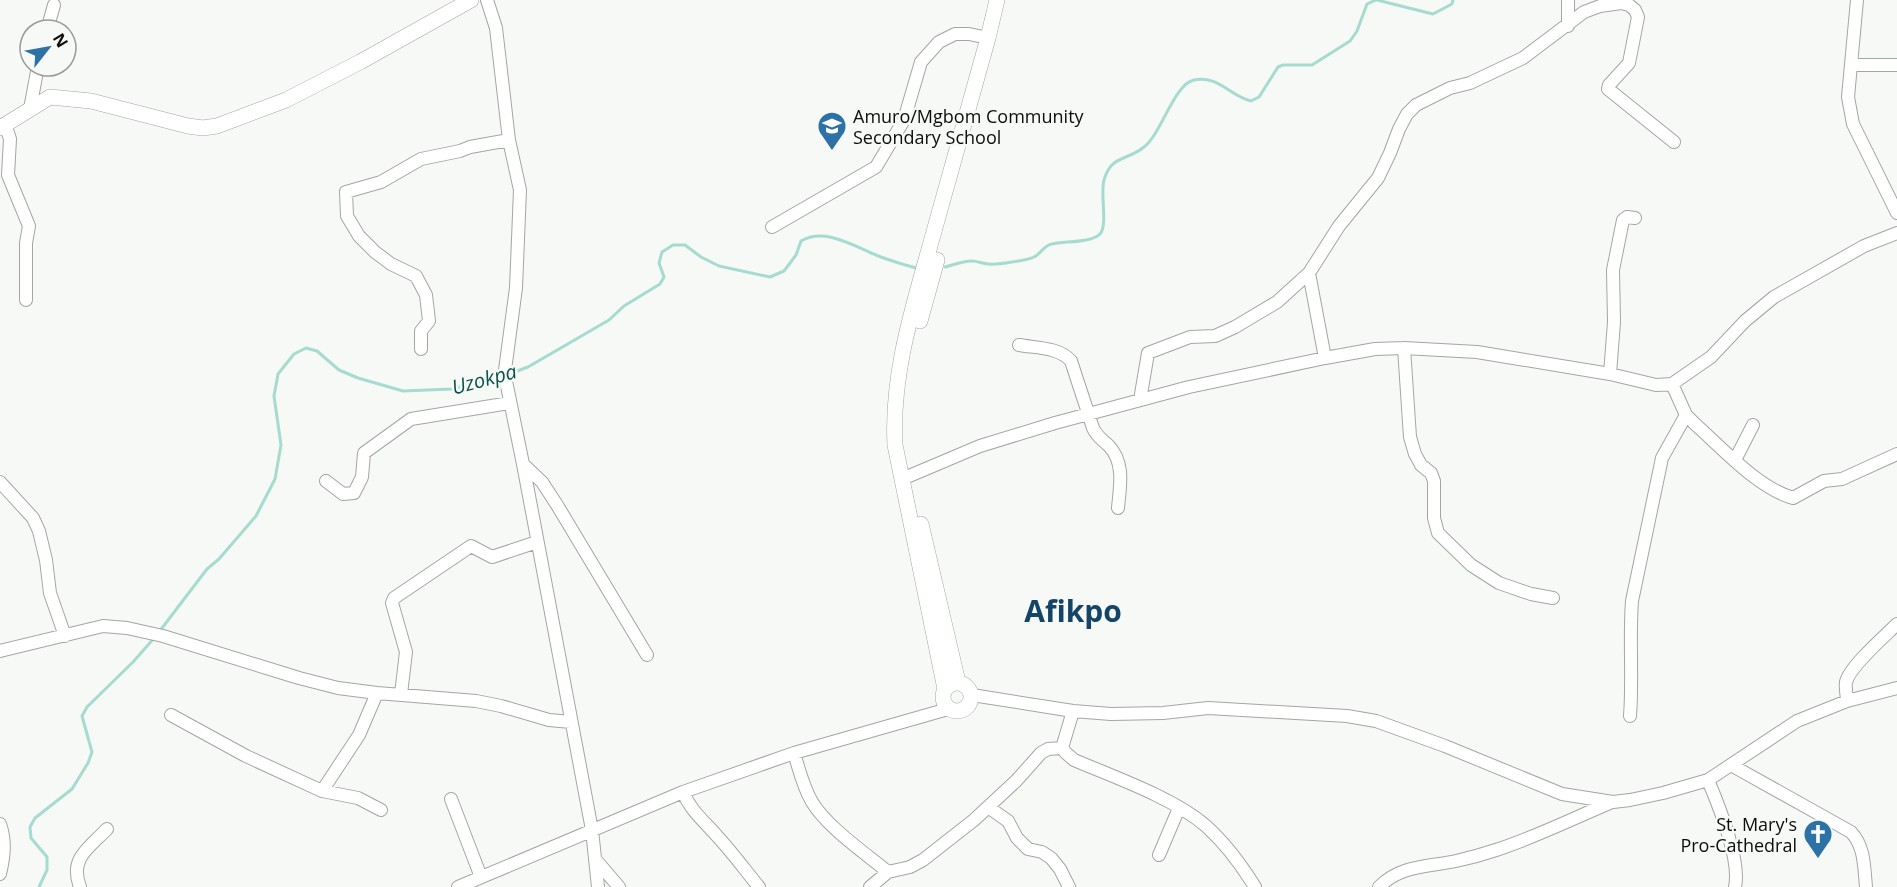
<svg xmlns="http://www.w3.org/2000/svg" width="1897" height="887" font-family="'Open Sans',sans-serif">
<rect width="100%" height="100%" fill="#f6f9f6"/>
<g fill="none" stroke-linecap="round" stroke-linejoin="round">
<path stroke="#a6dbd0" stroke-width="3" d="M1377 0 1433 14 1452 4 1453 0
M945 267C953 265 963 261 972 261 978 261 983 264 989 264 996 265 1029 260 1034 257 1041 254 1044 245 1052 244 1064 241 1091 243 1100 234 1108 225 1100 194 1104 180 1111 155 1127 161 1144 147 1162 133 1174 84 1194 80 1218 75 1230 96 1251 101L1259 97 1278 67 1283 65H1312L1350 41 1357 31 1367 4 1376 0
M509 374 528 367 609 320 624 306 660 284 664 277 659 263 662 252 673 245H685L701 257 719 266 770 277 784 271 796 255 801 241C824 227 854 246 876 255 888 260 902 264 916 268
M159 632 207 569 219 559 256 516 275 479 281 445 274 396 278 374 294 354 306 348 317 351 339 370 358 378 403 391 452 389 503 376
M39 887 47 870V857L31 838 30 827 35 818 72 789 88 763 92 752 82 716 87 707 133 662 155 637"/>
<g stroke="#a4a6a3" stroke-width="14">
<path id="minor" d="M487 0 496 28 509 140 520 190 516 288 505 370 506 381 523 464 592 830 598 887
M1857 0 1848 97 1853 124 1897 213
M1568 26V0
M47 30 54 5
M1851 65H1897
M30 109 38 66
M5 124 10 139 8 175 29 226 26 243V300
M772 227 876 167 904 120 921 62 939 42 955 34H969L988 38
M1309 273 1325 358
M1019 345C1036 348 1059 347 1071 361L1093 428C1097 437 1103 440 1109 446 1125 463 1120 486 1118 508
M1404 348 1410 437 1415 454 1421 465 1431 473 1434 481V518L1438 533 1471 565 1499 583 1531 594 1553 598
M421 349V331L429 321 426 295 416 276 391 264 375 252 359 236 347 216 346 192 381 182 421 159 460 151 470 147 509 140
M1610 374 1614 322 1613 270 1623 220 1627 217 1635 218
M1672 384 1686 415 1695 424C1722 448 1758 488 1793 498L1824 481 1842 479 1897 454
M1140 400 1148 353 1190 337 1215 336 1235 327 1277 302 1309 273 1339 226 1378 178 1390 153 1399 129 1407 114 1416 105 1450 88 1470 83 1523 58 1584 12 1600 6 1621 3 1629 5 1635 10 1638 17 1629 63 1609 85 1608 89 1674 142
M1735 460 1753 425
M523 464 542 482 557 505 647 655
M902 479 980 446 1055 423 1189 387 1325 358 1375 349 1404 348 1477 352 1610 374 1656 385 1672 384 1711 357 1745 321 1774 297 1864 246 1897 233
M326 481 343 494 354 493 362 477 364 453 411 419 510 403
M0 482 33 518 39 531 46 560 50 593 65 636
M0 651 103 626 127 628 163 636 299 678 338 688 377 693 476 701 501 706 549 720 571 722
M401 694 406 652 392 603 394 598 471 546 492 557 537 542
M972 695 1073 711 1111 714 1163 713 1208 708 1347 716 1376 721 1445 746 1562 794 1613 802 1630 800 1663 793 1708 780 1797 721 1847 701 1897 688
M1847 701C1847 696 1845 688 1846 682 1850 666 1885 636 1897 624
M1073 711 1062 748 1066 753 1074 760C1114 777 1174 798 1206 826 1225 843 1242 866 1255 887
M171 715 246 756 322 791 358 798 381 810
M1630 716C1633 678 1629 640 1632 601L1662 458 1686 415
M794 753C799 769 803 787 812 802 827 827 865 853 888 872
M1731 765 1851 832C1865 847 1864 867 1866 887
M1708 780C1719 806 1741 860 1735 887
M322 791 359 735 377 693
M683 792C690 810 704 821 717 836 732 852 745 870 759 887
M451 799 481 877
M988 807 1008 821 1017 838 1028 849 1042 852 1051 858 1060 869 1069 887
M0 824C6 841 4 857 0 874
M1159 855 1179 808
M595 859 619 887
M80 887C69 858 89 848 107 829
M458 887 683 792 794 753 948 709
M870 887 888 872 910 867 923 860 974 820 1016 781 1041 753 1048 749 1062 748
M1379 887C1400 865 1428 867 1456 861 1470 858 1484 854 1496 850 1536 837 1574 818 1612 802"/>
</g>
<g stroke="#a4a6a3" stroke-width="16">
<path id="major" d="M0 128 50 97 91 101 188 126 203 128 217 126 286 100 360 62 471 0
M920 321 937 260
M921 524 958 682
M943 697a14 14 0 1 1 28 0a14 14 0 1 1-28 0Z
M945 689 895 445C891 373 914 304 933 235 952 169 970 103 988 38L997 0"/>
</g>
<use href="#minor" stroke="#fff" stroke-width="12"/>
<use href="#major" stroke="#fff" stroke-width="15"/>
</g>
<defs>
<g id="school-pin" transform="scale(1.5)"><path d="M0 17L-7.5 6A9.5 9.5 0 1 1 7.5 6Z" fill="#2d72a7" stroke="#f6f9f6"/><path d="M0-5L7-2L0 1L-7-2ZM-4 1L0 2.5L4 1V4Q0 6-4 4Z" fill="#fff"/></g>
<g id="church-pin" transform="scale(1.5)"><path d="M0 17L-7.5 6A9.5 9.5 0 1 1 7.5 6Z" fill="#2d72a7" stroke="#f6f9f6"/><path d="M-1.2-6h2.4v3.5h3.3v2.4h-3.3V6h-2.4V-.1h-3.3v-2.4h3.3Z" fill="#fff"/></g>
</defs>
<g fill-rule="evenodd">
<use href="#school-pin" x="832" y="126"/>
<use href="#church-pin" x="1818" y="834"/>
</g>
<g text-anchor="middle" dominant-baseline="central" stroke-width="5" stroke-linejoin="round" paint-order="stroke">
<g font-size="18" fill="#0c0d0c" stroke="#f6f9f6" text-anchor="start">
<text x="853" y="116">Amuro/Mgbom Community<tspan x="853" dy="21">Secondary School</tspan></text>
<text x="1797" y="824" text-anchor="end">St. Mary's<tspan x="1797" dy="21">Pro-Cathedral</tspan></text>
</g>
<g font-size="20" font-style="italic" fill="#075349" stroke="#f6f9f6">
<text transform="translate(484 379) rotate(-15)">Uzokpa</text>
</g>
<g font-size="30" font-weight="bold" fill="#144569" stroke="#f6f9f6">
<text x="1073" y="610">Afikpo</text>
</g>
</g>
<g transform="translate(48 48) rotate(59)"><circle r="28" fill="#f6f9f6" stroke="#989b98" stroke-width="1.5"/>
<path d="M0-4.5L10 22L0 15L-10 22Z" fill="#2d72a7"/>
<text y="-9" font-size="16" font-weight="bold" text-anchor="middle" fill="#0c0d0c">N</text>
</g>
</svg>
